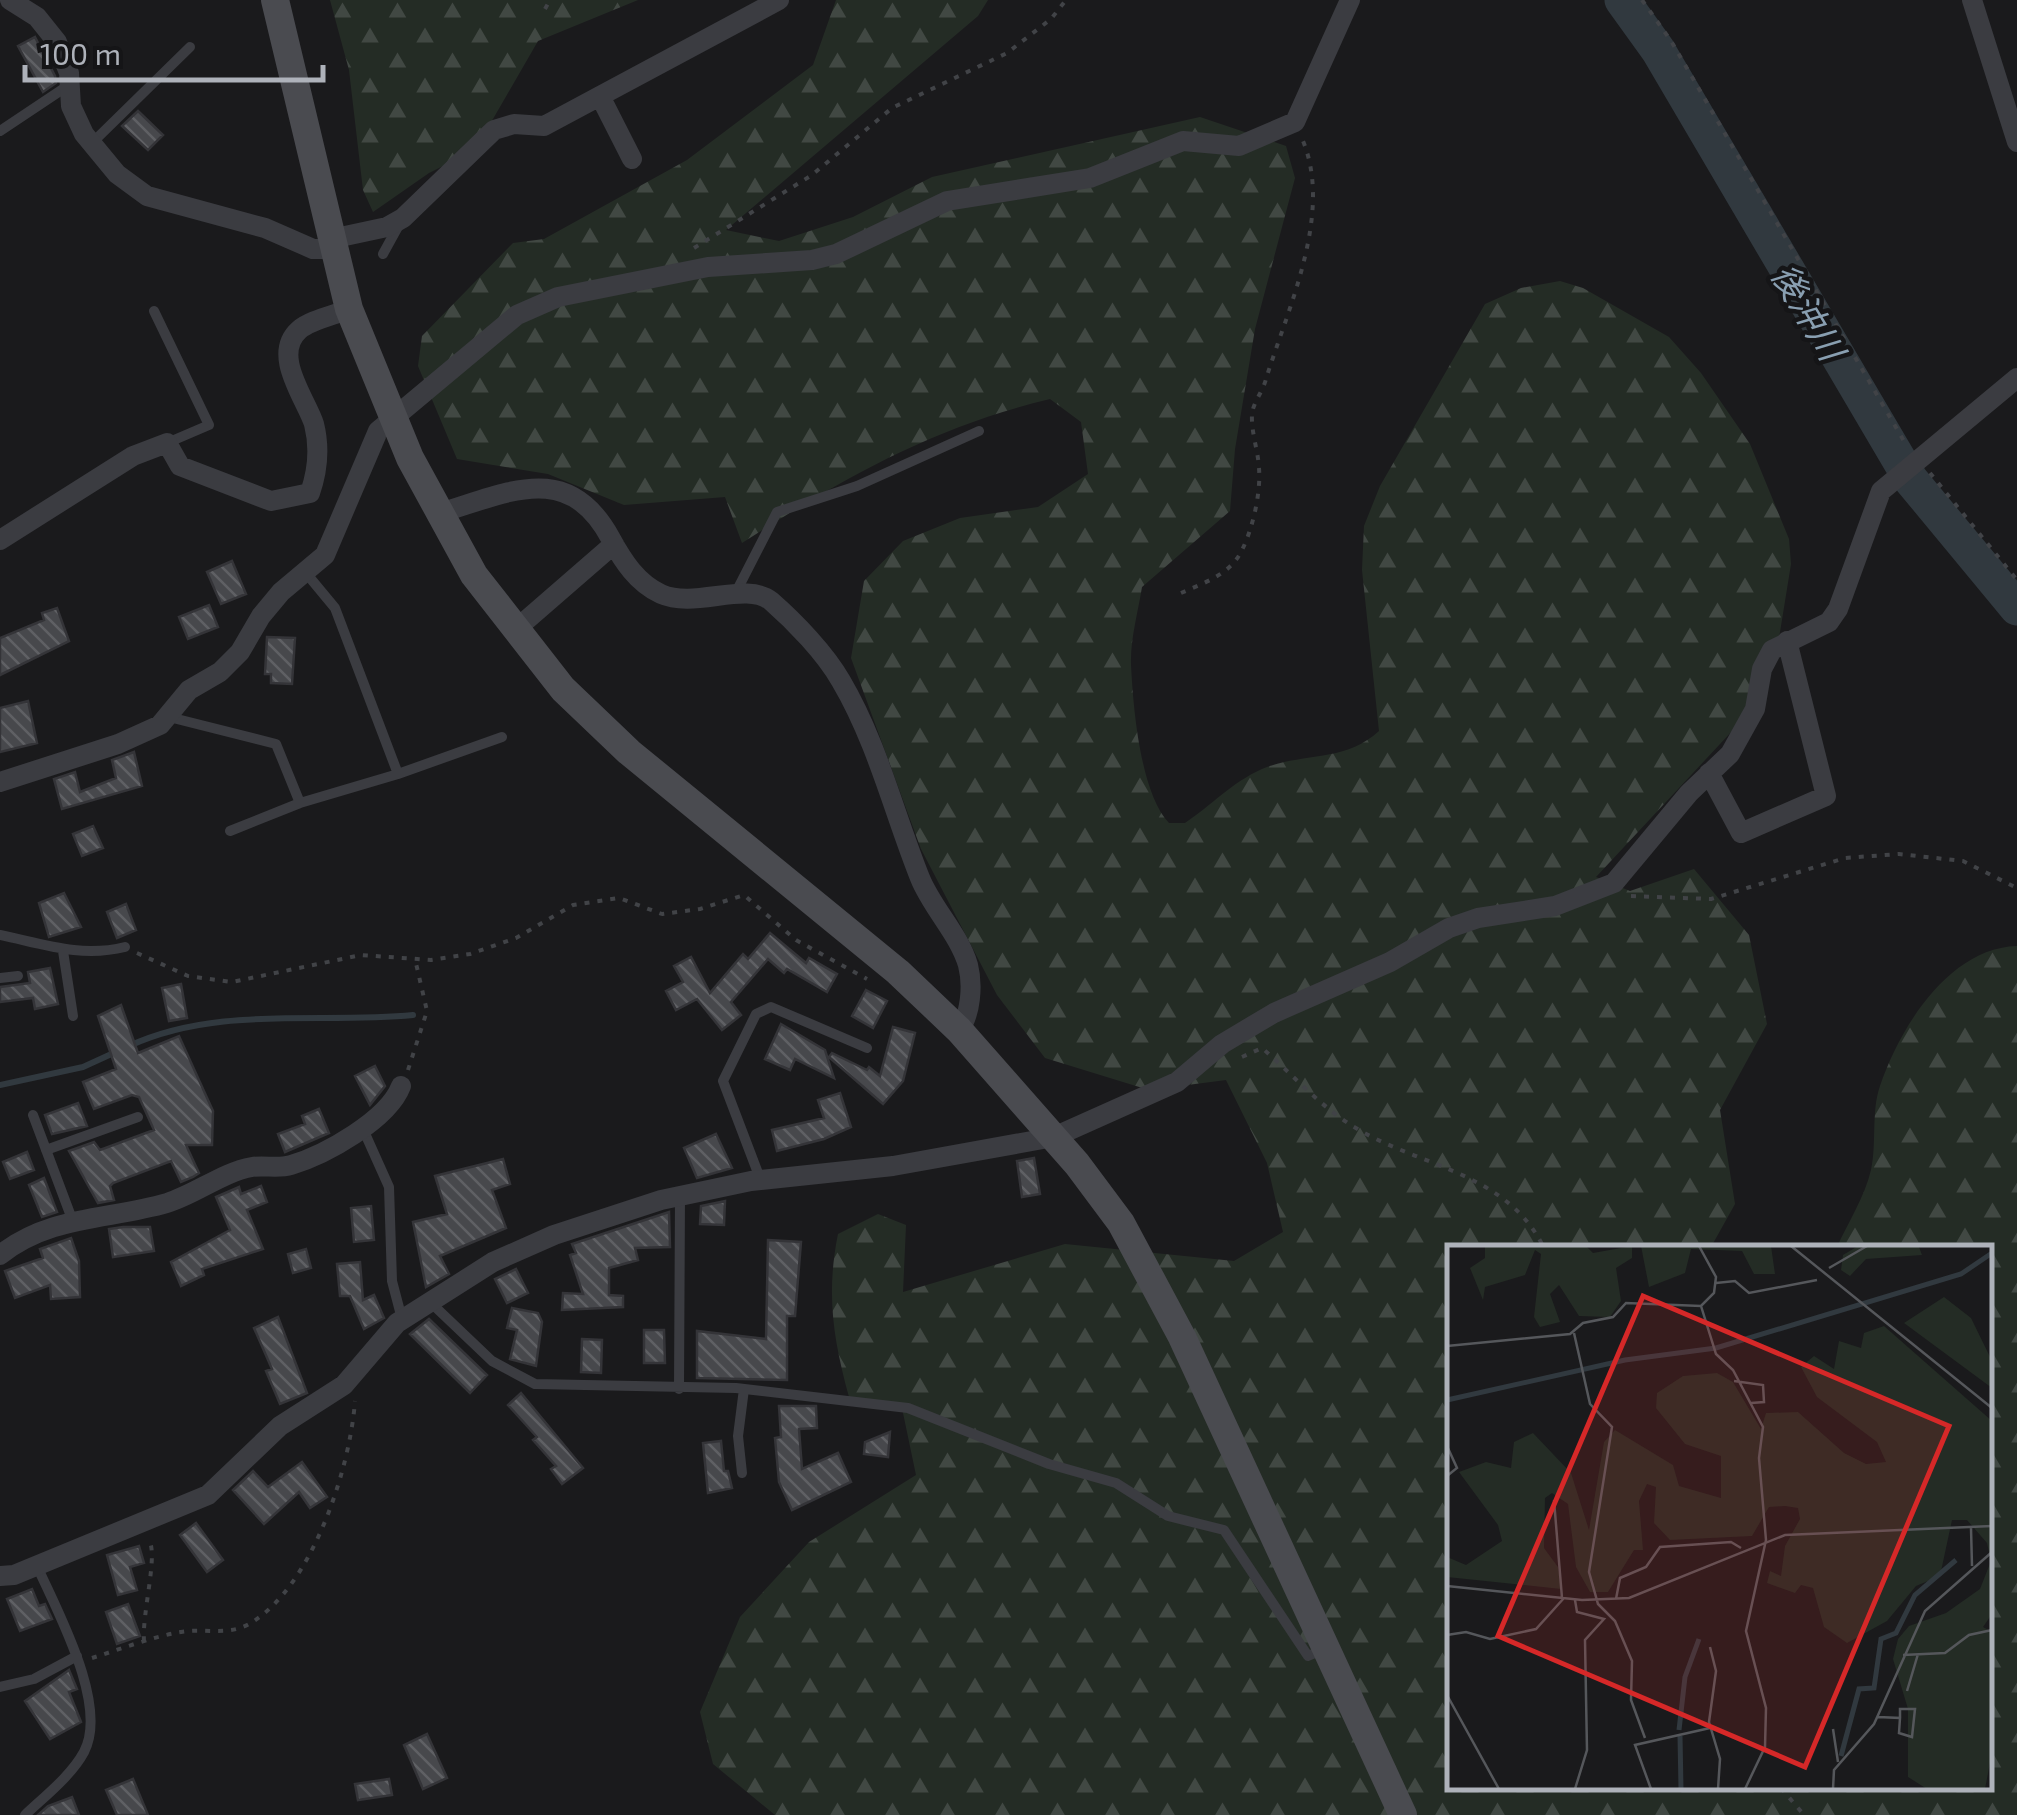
<svg xmlns="http://www.w3.org/2000/svg" width="2017" height="1815" font-family="'Exo 2','Noto Sans JP',sans-serif">
<defs>
<pattern id="forest-firs" width="22" height="20" patternUnits="userSpaceOnUse" patternTransform="scale(2.5)"><rect width="22" height="20" fill="#242c25"/><path d="M5 1l3.5 6h-7zM16 11l3.5 6h-7z" fill="#414843"/></pattern>
<pattern id="building-back-hatch" width="6" height="6" patternUnits="userSpaceOnUse" patternTransform="scale(2.5)"><rect width="6" height="6" fill="#47484c"/><path d="M-1 5l2 2M0 0l6 6M5-1l2 2" fill="none" stroke="#5f6064"/></pattern>
</defs>
<rect width="100%" height="100%" fill="#1a1a1c"/>
<path fill="url(#forest-firs)" d="M330 0H638L538 41 475 150 429 173 373 212 363 190 349 70Z
M836 0H988L978 16 726 230 779 241 853 217 932 177 1200 117 1286 146 1295 178 1255 329 1235 449 1230 511 1142 587C1138 612 1130 640 1131 665 1133 705 1140 793 1169 823H1185C1212 805 1231 783 1262 769 1303 752 1344 763 1379 731L1362 570 1364 526 1380 486 1485 304 1521 288 1560 281 1583 288 1669 337 1701 373 1750 444 1789 539 1791 564 1779 638 1761 700 1596 877 1630 891 1694 869 1749 935 1767 1024 1720 1110 1735 1204 1711 1247 1450 1248V1788H1990V1248L1837 1247C1848 1223 1865 1196 1871 1170 1877 1143 1871 1112 1880 1086 1900 1027 1949 948 2017 946V1815H775L713 1764 700 1712 740 1617 809 1542 916 1475 902 1408 849 1397C833 1339 826 1293 838 1234L878 1214 906 1225 903 1292 1065 1244 1234 1261 1283 1232 1267 1163 1226 1080 1149 1090 1045 1058 997 995 921 849 851 658 864 581 903 541 960 518 1038 507 1088 474 1081 422 1050 399C933 427 843 478 742 543L725 497 624 505 548 474 457 459 418 366 422 336 513 243 544 239 687 160 813 65Z"/>
<g fill="none" stroke-linecap="round" stroke-linejoin="round">
<path stroke="#31393f" stroke-width="6" d="M129 1046C218 1005 320 1024 413 1015
M0 1085 83 1067 118 1051"/>
<path stroke="#31393f" stroke-width="35" d="M1622 0 1658 50 1911 480 2017 608"/>
</g>
<path fill="url(#building-back-hatch)" stroke="#343438" stroke-width="2.5" d="M35 37 55 76 56 83 43 92 18 46Z
M138 111 163 135 148 150 122 126Z
M232 561 246 594 221 604 207 572Z
M209 605 218 627 188 639 179 617Z
M57 608 69 641 0 675V638L44 620 42 613Z
M267 637 295 638 292 684 271 683V674H265Z
M28 701 37 743 0 752V708Z
M134 752 142 786 62 809 54 779 75 772 80 792 116 778 112 760Z
M93 826 103 848 82 856 73 834Z
M64 893 81 927 49 937 39 903Z
M126 904 136 930 117 938 107 912Z
M770 933 806 963 809 958 837 974 827 992 787 969 784 973 768 959 731 1002 741 1015 722 1030 697 999 676 1010 666 991 683 982 674 966 691 957 710 993 743 954 748 959Z
M50 968 58 1004 35 1009 33 998 0 1002V987L30 983 28 972Z
M181 984 187 1018 169 1021 162 988Z
M866 990 887 1001 873 1028 852 1016Z
M121 1005 138 1053 179 1036 213 1111 212 1145H186L199 1173 193 1177 181 1182 171 1161 113 1183 110 1186 114 1200 98 1203 69 1151 94 1142 100 1150 154 1130 139 1097 132 1095 94 1109 83 1082 116 1069 98 1016Z
M781 1024 825 1050 834 1078 795 1059 790 1070 765 1059Z
M893 1027 915 1033 903 1081 883 1104 829 1057 832 1053 867 1070 869 1067 880 1076Z
M375 1066 385 1086 370 1105 355 1076Z
M840 1093 851 1127 824 1139 777 1151 772 1130 824 1118 818 1100Z
M78 1103 87 1126 52 1134 45 1115Z
M319 1109 329 1133 285 1152 278 1134 305 1124 302 1116Z
M716 1134 732 1168 697 1178 684 1148Z
M27 1152 34 1170 10 1179 3 1162Z
M1034 1158 1040 1194 1022 1197 1017 1161Z
M503 1159 510 1184 492 1190 506 1228 440 1256 449 1274 426 1287 413 1222 447 1214 435 1176Z
M44 1178 57 1212 42 1217 29 1185Z
M261 1186 267 1202 247 1210 263 1249 202 1269 204 1275 181 1286 171 1262 230 1230 216 1197 239 1187 241 1194Z
M725 1201 724 1225 700 1224 701 1206Z
M371 1206 374 1240 354 1242 351 1208Z
M669 1212 670 1247 635 1248 638 1260 609 1268V1295L623 1296V1307L562 1310 563 1293 583 1294 570 1255 576 1253 572 1244Z
M123 1227H150L154 1251 113 1257 109 1229Z
M71 1238 79 1261 80 1297 51 1299 50 1285 15 1298 5 1271 43 1258 40 1249Z
M768 1240 801 1242 795 1316H787V1380L697 1378V1331L766 1339Z
M306 1249 311 1268 293 1273 288 1254Z
M360 1262 363 1300 374 1295 384 1318 364 1329 350 1296H340L337 1264Z
M516 1269 528 1293 507 1303 495 1279Z
M512 1308 538 1313 542 1322 536 1366 510 1359 517 1330 507 1328Z
M278 1317 307 1393 280 1404 266 1371 272 1369 254 1328Z
M429 1319 487 1375 470 1393 410 1334Z
M644 1330H664L665 1363H644Z
M582 1339 602 1340 601 1373 581 1372Z
M521 1393 583 1468 562 1484 551 1469 556 1466 533 1440 537 1437 508 1405Z
M779 1406H816L817 1428 799 1429 802 1469 838 1453 851 1482 792 1510 779 1482 775 1438 781 1437Z
M890 1432 888 1457 864 1454 865 1442Z
M721 1441 724 1471H728L732 1488 708 1493 703 1443Z
M302 1462 327 1497 310 1508 299 1492 264 1524 233 1490 253 1471 268 1487Z
M196 1523 223 1560 207 1572 180 1535Z
M139 1546 144 1563 130 1567 137 1590 118 1595 107 1555Z
M32 1589 39 1606 45 1604 52 1619 20 1631 7 1599Z
M128 1604 140 1636 117 1644 106 1612Z
M69 1670 77 1689 69 1692 81 1722 50 1739 25 1701Z
M427 1734 447 1778 423 1789 404 1745Z
M133 1779 148 1815H117L106 1790Z
M389 1779 392 1795 358 1800 355 1784Z
M72 1797 79 1815H38L48 1806Z"/>
<g fill="none" stroke-linecap="round" stroke-linejoin="round">
<path stroke="#414347" stroke-width="4" stroke-dasharray="5 8" stroke-linecap="butt" d="M1642 0 1671 41 1905 443
M545 9 550 0
M694 248 812 175 892 108 1007 53 1051 19 1066 0
M1930 473 2017 580
M1181 593C1204 583 1231 574 1242 550 1253 528 1261 492 1259 468 1258 450 1251 432 1252 414 1253 403 1263 391 1266 379 1288 308 1333 214 1303 141
M1631 896 1711 899 1845 858 1899 854 1963 861 2017 888
M137 953 188 976 232 982 361 955 431 960 470 954 516 938 573 905 619 898 662 914 700 909 744 895 796 940 867 979
M1242 1057 1262 1048C1291 1073 1319 1105 1351 1125 1416 1167 1506 1170 1544 1248
M408 1070 427 1011 415 959
M144 1641C142 1614 157 1560 150 1542
M92 1658C121 1649 151 1637 181 1632 204 1628 228 1636 249 1624 312 1588 350 1469 355 1401
M1781 1788 1804 1815"/>
<path stroke="#3b3c41" stroke-width="10" d="M0 131 69 85
M92 143 190 47
M383 254 400 223
M154 311 209 425 167 443
M735 594 777 512 857 486 979 431
M169 717 276 744 300 803 398 774 335 608 306 573
M398 774 502 737
M230 831 300 803
M0 935C43 944 81 958 125 947
M63 951 73 1016
M0 978 18 976
M33 1115 72 1219
M363 1129 389 1187 392 1281 402 1319
M46 1150 138 1117
M761 1181 723 1081 756 1014 771 1007 867 1048
M429 1301 492 1361 535 1384 736 1388 908 1408 1049 1464 1116 1483 1168 1516 1224 1530 1308 1656 1322 1650
M679 1389 680 1196
M742 1473 738 1436 744 1389
M0 1687 34 1679 77 1656
M25 1815C45 1796 71 1776 84 1752 109 1705 57 1611 37 1566"/>
<path stroke="#3b3c41" stroke-width="20" d="M10 0 37 17 57 42 69 73 71 106 84 134 117 174 147 196 265 228 313 249H334
M1972 0 2017 142
M600 96 632 159
M331 239 387 227 403 218 494 130 514 124 544 126 779 0
M440 513C508 493 568 459 611 539 623 561 637 583 661 594 695 609 746 581 771 601 795 622 825 653 841 681 877 742 894 813 920 878 932 908 959 934 968 965 973 985 971 1014 959 1030
M0 540 133 456 167 443 180 466 271 501 310 493C318 470 320 448 314 424 306 399 271 355 299 330 310 320 335 315 349 309
M515 630 614 544
M1709 773 1741 833 1826 796 1787 641
M0 782 118 744 160 725 189 690 220 672 240 652 261 616 281 592 325 555 378 431 517 315 558 297 708 267 812 260 836 254 947 201 1090 178 1183 141 1239 146 1295 122 1350 0
M0 1255C50 1215 109 1220 167 1203 196 1194 223 1172 252 1167 265 1165 278 1169 291 1165 325 1155 388 1120 401 1086
M0 1576 14 1575 208 1495 280 1426 344 1385 397 1323 493 1262 554 1235 661 1200 751 1181 893 1166 1054 1137 1177 1082 1222 1044 1274 1013 1390 962 1449 928 1478 918 1555 906 1614 883 1689 793 1730 754 1755 709 1762 669 1772 650 1829 622 1838 609 1881 491 2017 378"/>
<path stroke="#4a4b50" stroke-width="28" d="M275 0 349 309 410 458 474 575 563 689 629 752 898 972 959 1030 1077 1164 1121 1223 1182 1337 1403 1815"/>
</g>
<g text-anchor="middle" dominant-baseline="central" stroke-width="9" stroke-linejoin="round" paint-order="stroke">
<g font-size="35" font-style="italic" fill="#899fb1" stroke="#151517">
<text transform="translate(1809 311) rotate(59)">後沖川</text>
</g>
</g>
<g transform="translate(1447 1245)">
<rect width="545" height="545" fill="#1a1a1c"/>
<path d="M38 1H139L146 8 185 1V13L169 23 174 56 163 72 132 71 112 40 103 49 113 77 93 82 87 72 94 9 88 5 78 30 38 42 36 55 23 23 38 13ZM194 1H324L328 29H307L295 6 244 4 238 28 202 42ZM411 1 472 2 475 10 419 14 403 31 394 25 396 10ZM497 52 524 73 545 116V143L457 78ZM437 81 545 176V369L536 382 545 387V507L538 544H480L461 532V464L446 414 451 394 462 381 499 368 533 344 544 316 540 298 520 275H505L493 331 469 341 440 376 400 398 377 382 366 343 354 340 348 348 320 338 323 326 334 331 338 301 353 274 351 263 338 261 322 262 305 291 223 295 207 278 209 242 200 239 192 256 196 305H187L161 347H143L129 322 121 259 105 248 98 253 97 303 111 322 114 344 0 332V312L19 320 55 296 51 280 12 227 39 217 64 223 67 197 86 188 124 228 142 285 157 197 168 185 226 220 232 241 274 253V211L238 199 209 163 210 148 236 131 270 128 286 137 314 184 319 168 351 167 397 208 419 219 439 217 430 197 370 152 354 122 367 111 387 124 392 96 414 103 417 88Z" fill="#242c25"/>
<path fill="none" stroke="#31393f" stroke-width="5" d="M0 155 178 115 269 103 514 29 545 8M232 485 238 432 252 394M233 491 234 544M394 511 412 444 427 443 434 394 449 388 468 350 509 315"/>
<path fill="none" stroke="#55575b" stroke-width="2.5" d="M344 1 545 163M382 23 420 1M269 38 288 36 302 48 370 35M254 61 269 109 286 125 316 182 312 213 319 295 299 386 319 463 318 502 298 544M127 88 143 159 165 182 142 327 151 359 168 376 185 416 184 455 198 493M0 101 123 89 136 78 166 72 179 58 254 61 267 48 269 32 252 1M287 136 316 140 317 157 304 158M0 201 10 223 0 231M107 255 115 353M0 267V307M524 283 525 321M0 341 135 355 182 353 338 290 545 281M169 354 173 333 199 322 213 302 284 297 294 303M0 390 19 387 43 394 89 384 117 353M263 402 269 426 262 477 273 514 271 544M456 410 498 408 522 390 545 385M460 446 471 409M0 450 52 544M431 472 453 473 452 488 465 492 468 464H453V473M386 484 391 517M128 544 140 505 138 395 157 374 130 367 128 355M204 544 188 500 263 483M386 544 387 525 427 479 478 366 545 307"/>
<path fill="#d62828" fill-opacity="0.15" stroke="#d62828" stroke-width="5" d="M196 51 502 181 358 522 51 391Z"/>
<rect width="545" height="545" fill="none" stroke="#aeb2ba" stroke-width="5"/>
</g>
<path d="M25 65v15h298v-15" fill="none" stroke="#aeb2ba" stroke-width="5"/>
<text x="40" y="65" font-size="30" fill="#aeb2ba" stroke="#151517" stroke-width="8" paint-order="stroke">100 m</text>
</svg>
